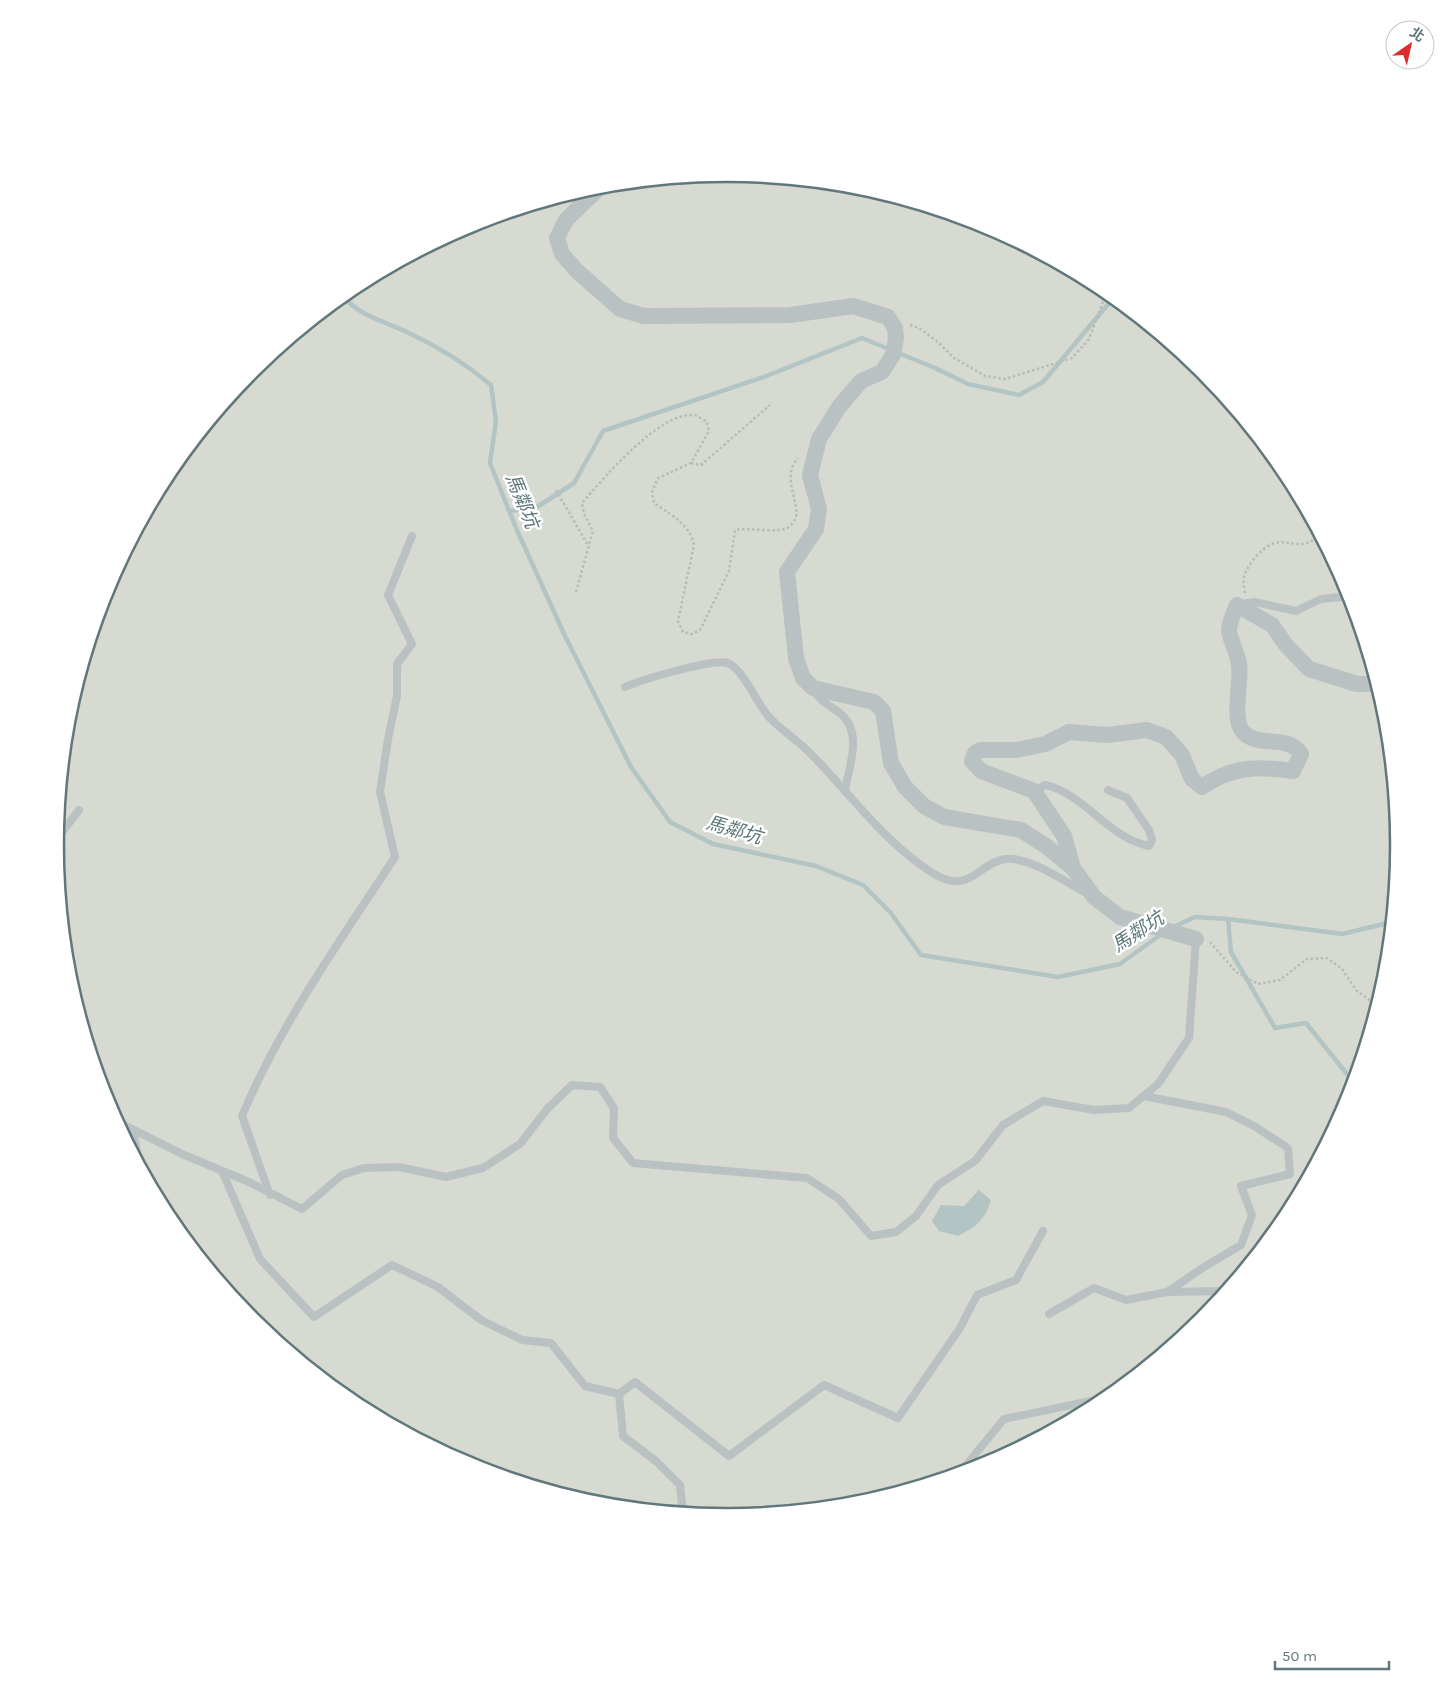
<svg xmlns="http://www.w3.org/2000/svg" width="1455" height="1691" font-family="Karla,'Noto Sans TC',sans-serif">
<rect width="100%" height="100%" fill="#f6f5f2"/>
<path fill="#d7dad1" d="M57 846a670 670 0 1 1 1340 0a670 670 0 1 1-1340 0Z"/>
<path fill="#b3c4c4" d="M979 1190 991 1200C985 1220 976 1227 958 1236L939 1231 932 1221 941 1205 964 1206Z"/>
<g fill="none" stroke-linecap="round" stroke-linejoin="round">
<path stroke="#b3c4c4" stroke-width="4.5" d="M343 296C360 317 385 321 409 333 439 347 466 364 491 385L496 421 490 463 516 528 565 636 631 767 670 822 713 844 816 866 863 885 890 912 921 955 1058 977 1120 964 1163 933
M510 511 537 507 574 483 603 431 764 377 862 338 935 368 968 384 1019 395 1043 382 1114 297
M1228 919 1231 952 1275 1028 1306 1023 1355 1084
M1173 927 1195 917 1228 919 1342 934 1392 922"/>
<path stroke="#b7bbbc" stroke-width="2.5" stroke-dasharray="2.5 2.5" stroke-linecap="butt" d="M910 325 919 328 938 342 954 358 985 376 1005 379 1072 358 1089 339 1107 291
M691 463 701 465 770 405
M556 490 589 547
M576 592 593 531 584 514 582 503C604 478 658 413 693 415 697 415 703 420 707 422L709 431 691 463 658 478 652 492 654 503C671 515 690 524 694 545L678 621 683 632 692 634 700 630 729 571 735 530C748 527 779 534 789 527 810 511 777 482 798 458
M1245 593C1244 588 1243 581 1244 577 1247 565 1261 549 1272 544 1289 537 1301 554 1320 534
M1210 942 1236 972 1258 984 1280 980 1307 959 1327 958 1342 969 1356 990 1378 1007"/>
<path stroke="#bac1c2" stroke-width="8" d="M1241 604 1255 602 1296 611 1321 599 1351 596
M625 687C641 680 713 658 728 663 744 670 757 704 769 717 781 730 797 740 809 752 849 792 883 841 931 872 974 900 979 855 1014 859 1039 863 1064 881 1086 893
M814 690C822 705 832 705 843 716 862 734 849 768 845 790
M1034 791 1045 785C1084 793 1108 838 1149 846L1152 840 1149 830 1127 798 1108 790
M56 840 79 810
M1144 1096 1226 1112 1254 1126 1288 1148 1290 1174 1241 1186 1252 1215 1241 1245 1204 1267 1167 1292
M116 1121 182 1154 249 1182 302 1209 342 1175 364 1168 399 1167 446 1177 483 1168 520 1144 548 1108 572 1085 600 1087 614 1108 613 1138 633 1163 807 1178 839 1199 871 1236 896 1232 916 1216 938 1185 975 1161 1003 1125 1043 1101 1094 1110 1129 1108 1158 1084 1189 1038 1196 939
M133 1130 139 1163
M222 1171 260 1259 314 1317 392 1265 438 1287 481 1320 522 1340 551 1343 585 1386 619 1394 623 1436 657 1462 680 1485 683 1514
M270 1195 242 1116C281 1023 340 941 395 857L380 792 388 739 397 696V664L412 644 388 595 412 536
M1049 1314 1094 1288 1126 1300 1167 1292 1227 1291
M619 1394 635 1382 729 1456 824 1385 898 1418 960 1328 977 1295 1016 1280 1043 1231
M958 1475 1004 1419 1110 1397"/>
<path stroke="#bac1c2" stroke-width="16" d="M602 185 566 220 557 238 562 254 577 271 620 309 644 316 790 315 853 306 888 317 895 328 896 338 893 355 882 372 861 381 839 407 819 439 810 475 819 509 816 529 787 572 796 658 803 678 813 688 874 702 883 711 891 763 905 787 924 806 944 817 1021 830 1046 846 1073 868 1094 897 1120 917 1196 939
M1073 868 1064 836 1034 791 981 771 972 761 975 753 980 750H1017L1045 744 1069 732 1107 735 1147 730 1166 737 1182 755 1192 779 1202 787C1232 766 1258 766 1293 771L1301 754C1287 733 1259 749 1243 732 1231 719 1242 681 1239 664 1237 652 1231 642 1229 631 1229 623 1234 612 1237 605L1272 625 1286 645 1309 669 1357 684H1378"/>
</g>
<g text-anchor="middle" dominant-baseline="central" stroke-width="5" stroke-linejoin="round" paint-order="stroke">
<g font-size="19" font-style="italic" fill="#5d7778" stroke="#fff">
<text transform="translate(522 501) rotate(68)">馬鄰坑</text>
<text transform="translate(734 830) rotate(16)">馬鄰坑</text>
<text transform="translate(1138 932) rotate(-33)">馬鄰坑</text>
</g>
</g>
<path d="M0 0H1455V1691H0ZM64 845a663 663 0 1 1 1326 0a663 663 0 1 1-1326 0Z" fill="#fff" fill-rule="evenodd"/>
<path fill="none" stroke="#62777c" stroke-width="2.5" d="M64 845a663 663 0 1 1 1326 0a663 663 0 1 1-1326 0Z"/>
<g transform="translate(1410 45) rotate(34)"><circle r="24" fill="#ffffff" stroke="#c0c9cb"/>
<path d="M0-4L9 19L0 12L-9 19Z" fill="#dc2c2e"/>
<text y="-8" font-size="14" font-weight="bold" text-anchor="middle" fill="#62777c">北</text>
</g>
<path d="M1275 1661v8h114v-8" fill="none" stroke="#62777c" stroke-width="2.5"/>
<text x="1282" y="1661" font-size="15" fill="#62777c" stroke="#ffffff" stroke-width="4" paint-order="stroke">50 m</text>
</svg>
